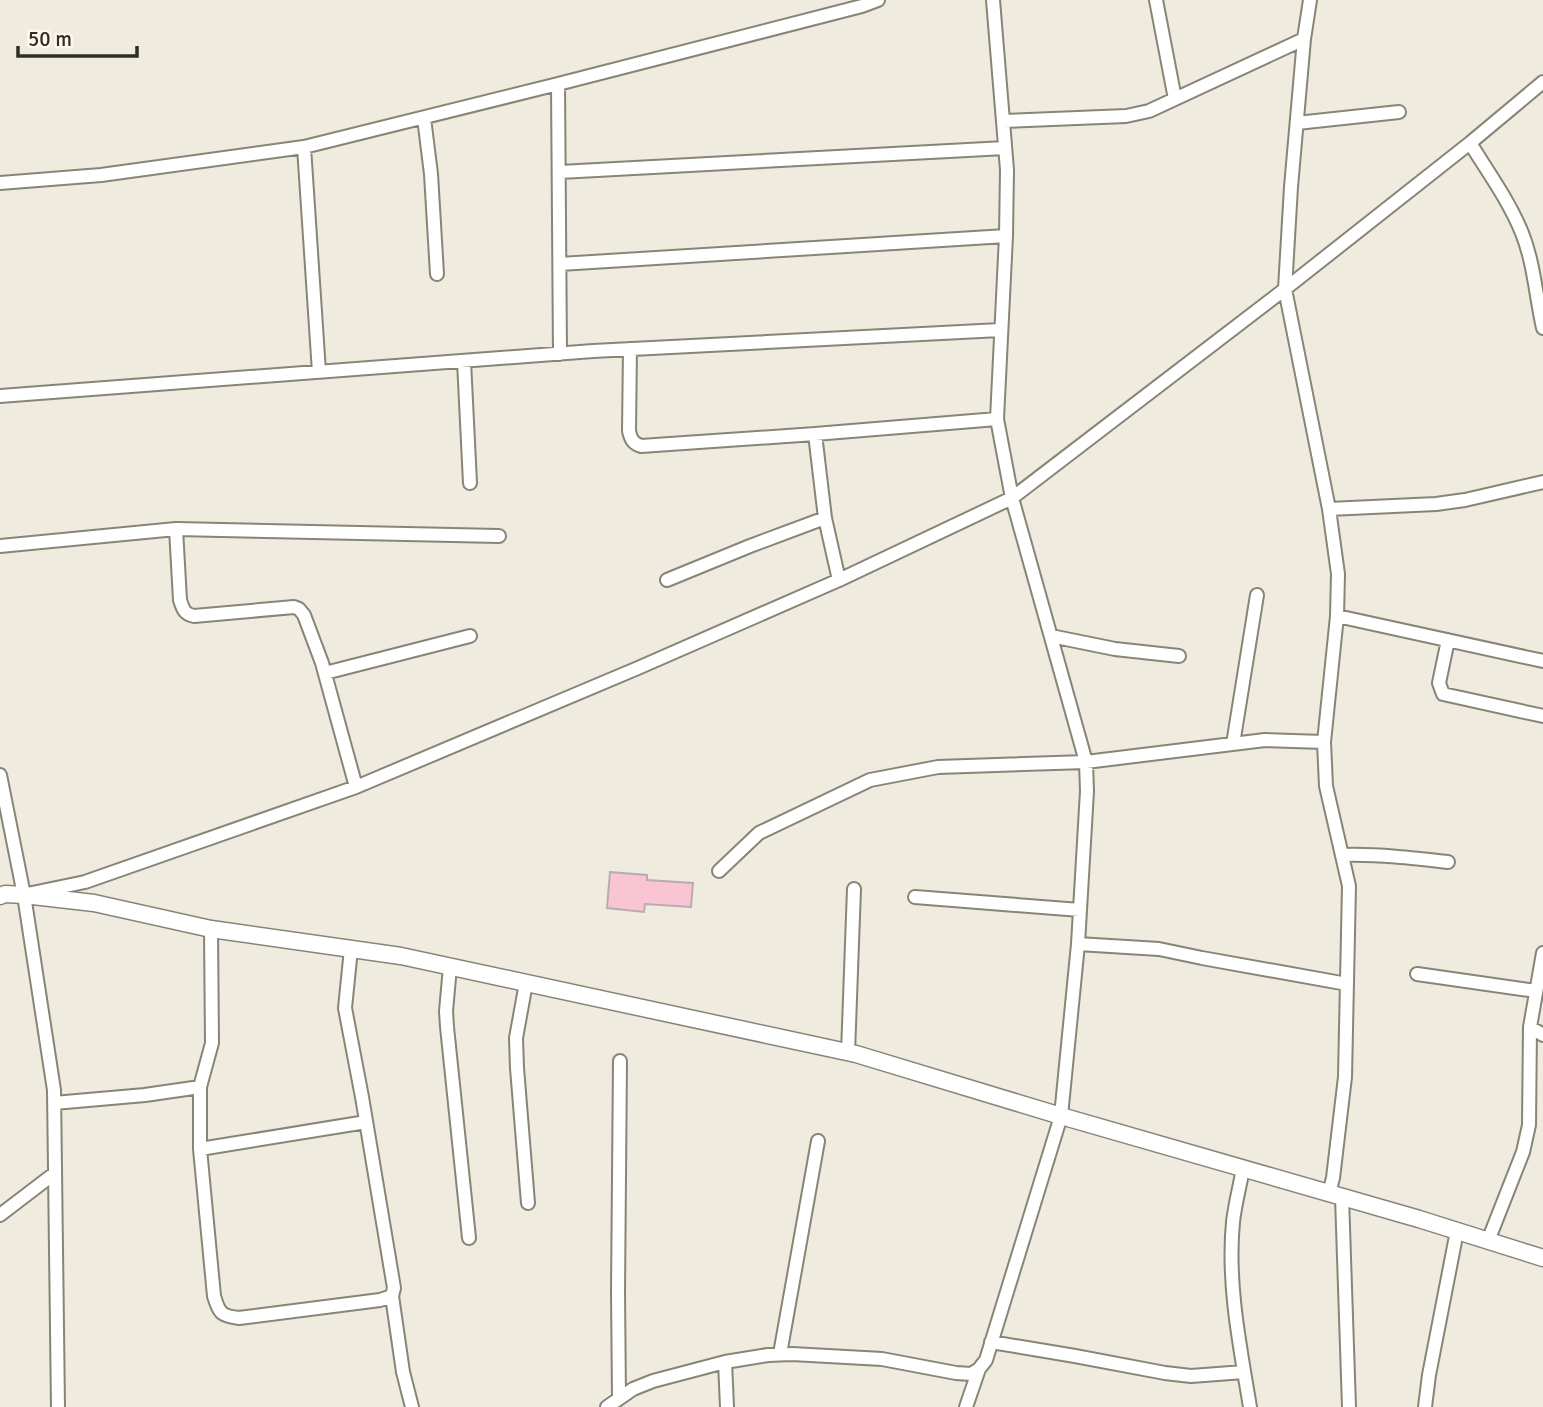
<svg xmlns="http://www.w3.org/2000/svg" width="1543" height="1407" font-family="Signika,sans-serif">
<rect width="100%" height="100%" fill="#efebde"/>
<path fill="#f9c4d4" stroke="#baabaf" stroke-width="2" d="M610 872 647 875V880L693 883 691 907 645 904 644 912 607 908Z"/>
<g fill="none" stroke-linecap="round" stroke-linejoin="round">
<g stroke="#888478" stroke-width="16">
<path id="minor" d="M1156 0 1175 99
M1310 0 1304 39 1291 187 1285 289 1329 509 1338 574 1337 616 1324 742 1326 786 1349 886 1345 1077 1333 1178 1329 1193
M424 118 431 174 437 274
M1003 121 1126 116 1149 111 1304 39
M1297 123 1399 112
M1470 143C1488 172 1509 201 1522 233 1534 263 1536 297 1543 328
M304 147 319 372
M560 172 1005 148
M0 183 101 175 304 147 558 84
M560 264 1006 236
M630 349 629 431C631 440 633 443 641 446L815 434 997 419
M560 354 558 84 862 6 878 0
M464 361 470 483
M0 396 593 351 1000 330
M815 434 825 518 839 580
M1329 509 1436 504 1465 500 1543 482
M176 529 180 600C183 609 184 614 194 616L294 607 299 609 304 615 322 663 356 787
M0 546 176 529 499 536
M667 580 750 546 825 518
M1337 616 1543 661
M1051 636 1115 649 1179 656
M1448 640 1439 683 1443 694 1543 716
M325 673 470 636
M1233 744 1257 595
M0 775 24 895 54 1090 58 1407
M1343 855C1378 854 1413 858 1448 862
M719 871 759 833 870 780 938 767 1086 762 1265 740 1324 742
M32 893 85 882 356 787 638 668 839 580 1012 498 1285 289 1470 143 1543 82
M915 897 1080 910
M211 929 212 1043 200 1087V1149L214 1296C219 1313 221 1316 239 1318L380 1300 392 1296 394 1288 362 1097 345 1008 351 949
M1078 944 1159 949 1202 958 1347 984
M450 967 446 1011 447 1027 469 1238
M1417 974 1536 991
M526 983 516 1038 517 1068 528 1203
M1530 1027 1543 1035
M848 1053 854 889
M54 1103 145 1095 200 1087
M200 1149 366 1122
M1243 1168C1240 1186 1235 1204 1233 1222 1227 1284 1240 1346 1250 1407
M1342 1197 1349 1407
M0 1215 55 1173
M1488 1241 1523 1152 1529 1125 1530 1027 1543 953
M392 1296 403 1372 412 1407
M991 1342 1075 1356 1165 1373 1191 1376 1244 1372
M780 1354 818 1141
M619 1398 618 1292 620 1061
M607 1407 633 1389 653 1381 725 1362
M727 1407 725 1362 768 1355 792 1354 882 1359 956 1373 971 1374 979 1369 986 1360 1061 1116 1078 944 1087 791 1086 762 1012 498 997 419 1006 236 1007 170 993 0
M966 1407 979 1369
M1425 1407 1429 1375 1457 1231"/>
</g>
<g stroke="#888478" stroke-width="19">
<path id="tertiary" d="M0 896 5 894 24 895 94 903 211 929 401 956 856 1054 1061 1116 1419 1219 1543 1258"/>
</g>
<use href="#minor" stroke="#fff" stroke-width="12"/>
<use href="#tertiary" stroke="#fff" stroke-width="16"/>
</g>
<path d="M18 46v10h119v-10" fill="none" stroke="#2f2d28" stroke-width="3.5"/>
<text x="28" y="46" font-size="21" fill="#2f2d28" stroke="#fdf8eb" stroke-width="5" paint-order="stroke">50 m</text>
</svg>
